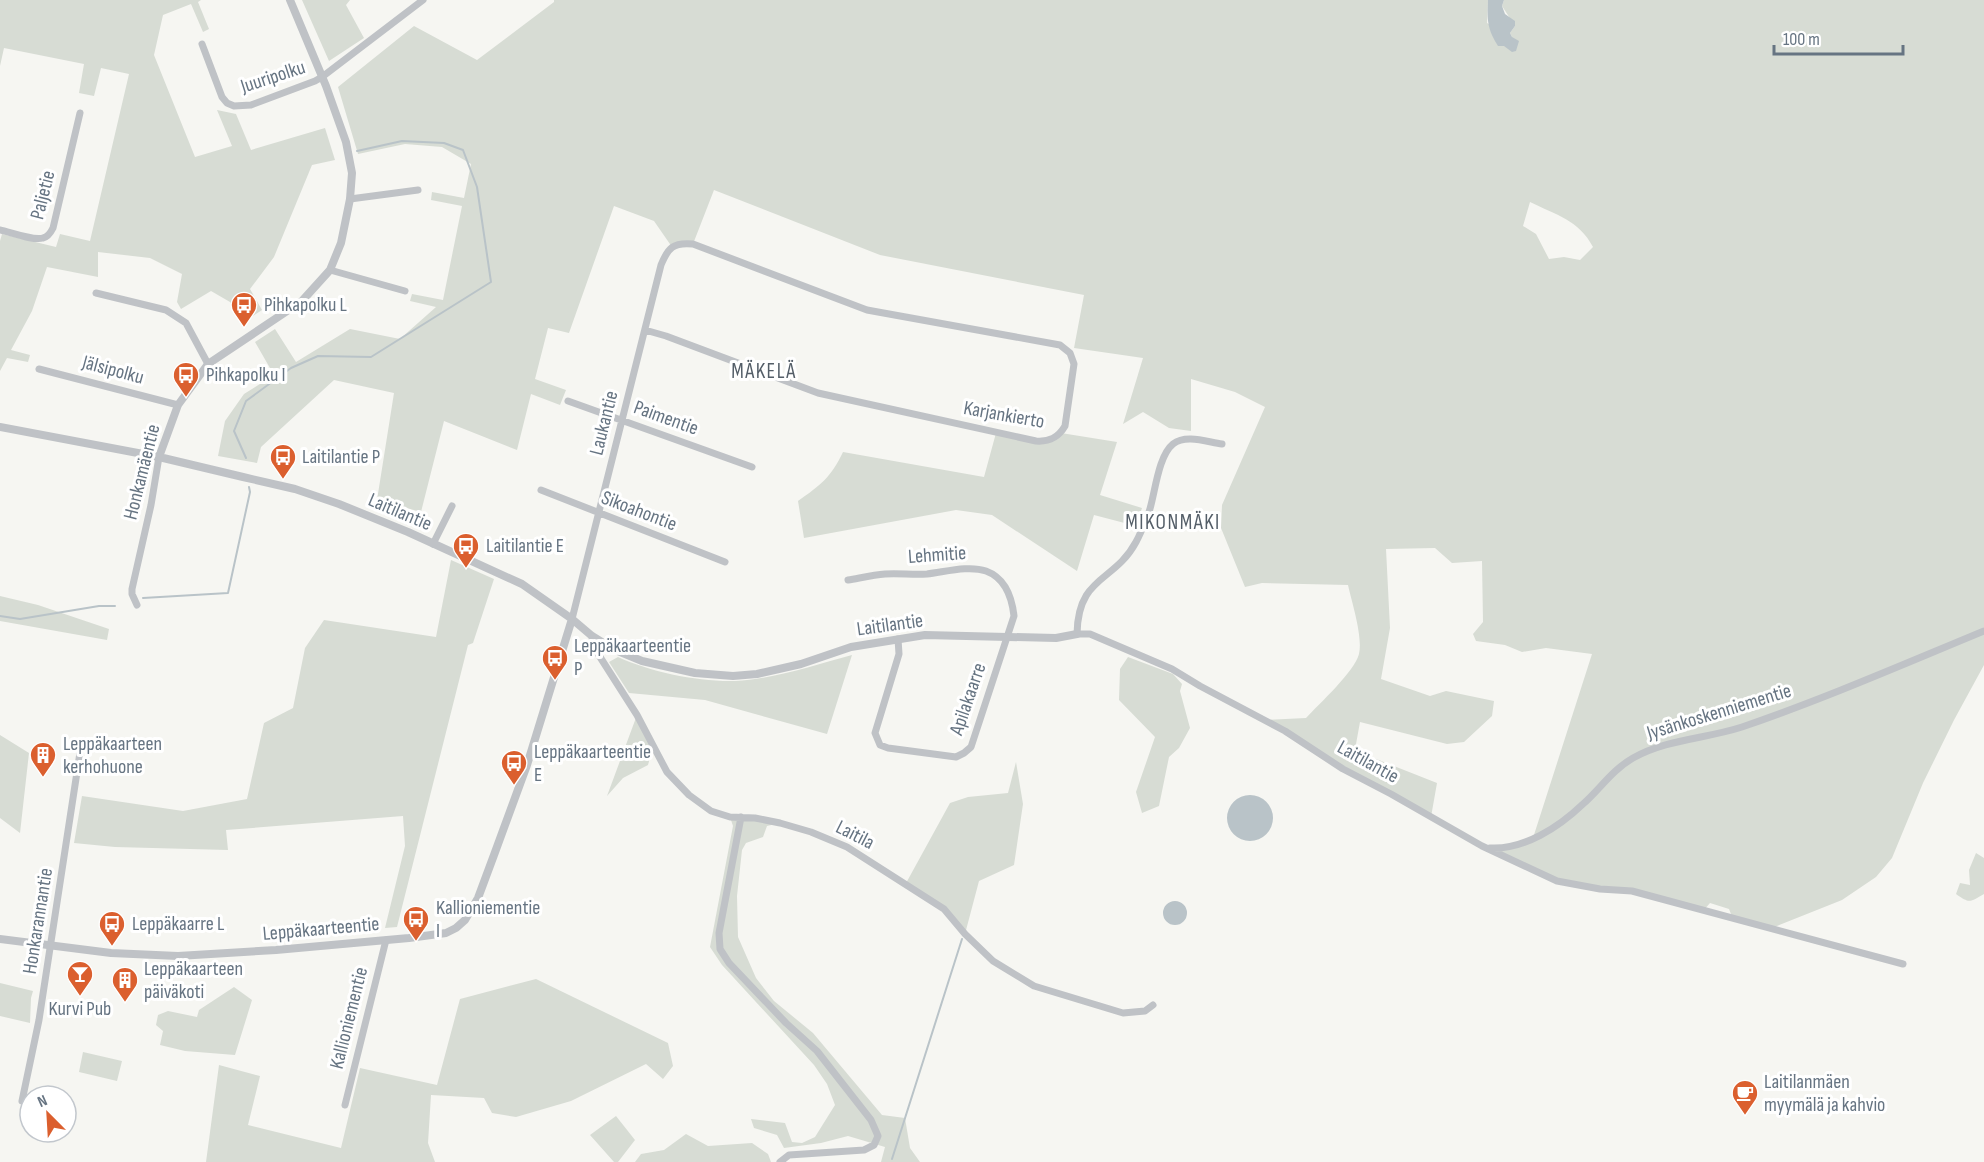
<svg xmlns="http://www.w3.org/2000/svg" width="1984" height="1162" font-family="'Sofia Sans Condensed',sans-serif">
<rect width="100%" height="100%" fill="#f6f6f2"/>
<path fill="#d7dcd4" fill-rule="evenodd" d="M0 0H201L198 2 209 29 203 32 191 4 163 15 154 55 195 157 232 146 217 110 236 114 251 150 325 128 335 160 312 165 274 257 250 289 262 310 242 323 230 302 211 291 181 309 177 302 182 274 150 258 98 252V277L47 267 32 311 11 350 30 355 28 362 7 358 0 371V241L2 234 56 247 60 234 90 241 129 74 101 68 94 96 79 93 84 64 4 48 0 66Z
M302 0H350L346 5 364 38 329 61Z
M554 0H1488L1487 23 1512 37 1510 33 1515 26 1502 6 1504 0H1984V665L1954 720 1923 783 1892 858 1876 877 1842 900 1772 928 1733 919 1729 909 1710 903 1703 911 1658 898 1557 881 1491 848 1533 838 1592 654 1546 648 1522 652 1505 645 1476 641 1473 634 1483 622 1482 561 1452 563 1435 548 1386 549 1390 628 1381 679 1430 696 1446 691 1494 701 1492 716 1464 742 1447 744 1360 722 1356 744 1361 753 1437 783 1431 817 1265 720 1306 718C1319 704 1355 671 1359 654 1363 637 1352 603 1348 585L1262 583 1245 587 1221 528 1222 505 1265 407 1235 392 1191 379V431L1169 428 1143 412 1123 424 1143 358 1074 348 1084 295 880 255 714 190 693 244 672 247 654 221 614 206 569 333 548 328 535 379 566 390 560 405 531 394 517 450 444 421 421 512 377 500 394 393 334 380 261 447 257 463 218 456 225 421 244 394 274 375 255 342 275 329 296 362 350 329 400 339 436 307 410 301 412 294 443 300 462 206 431 200 432 192 464 198 471 164 442 147 405 144 358 154 338 87 414 26 477 60 554 2ZM1530 202C1556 215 1579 220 1593 247L1580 260 1564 257 1549 259 1536 234 1523 226Z
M996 433 1036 441 1061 433 1117 442 1100 495 1142 508 1136 526 1094 515 1077 571 992 515 956 510 804 538 798 501C821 485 831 477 843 452L984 477Z
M451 560 494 579 473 643 468 645 397 927 385 928 405 846 403 816 226 830 228 850 115 847 74 843 82 796 183 811 247 799 264 723 293 708 305 648 324 620 436 637Z
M0 596 38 605 109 629 107 640 0 621Z
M852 655 827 734 705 700 629 693 609 662 618 657C651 672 698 682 735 681 774 679 815 665 852 655Z
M1128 657 1173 674 1182 684 1180 691 1190 728 1179 748 1169 757 1159 806 1142 813 1136 792 1155 737 1119 700 1120 669Z
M637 715 653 747 648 765 623 778 607 796Z
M0 735 29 753 20 833 0 818Z
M1016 762 1023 804 1014 865 979 881 965 934 944 909 905 885 950 803 968 797 1008 793Z
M730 817 780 823 767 826 763 837 746 843 742 850 737 896 738 937 756 978 774 1001 813 1033 882 1115 905 1118 910 1148 920 1162H881L885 1147 848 1136 821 1143 784 1148 777 1135 754 1128 751 1119 785 1123 792 1142 802 1143 815 1137 835 1105 827 1084 814 1065 722 965 710 947 733 826Z
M1976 853 1984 858V894C1970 902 1970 904 1956 894L1960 883 1970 885 1969 870Z
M536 979 668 1043 673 1066 663 1079 646 1064 571 1101 516 1117 492 1113 484 1098 431 1095 428 1143 435 1162H206L219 1065 260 1076 248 1125 341 1148 360 1068 437 1085 460 999Z
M0 983 33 991 31 998 30 1023 0 1016Z
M234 987 252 1000 235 1055 185 1051 160 1045 163 1031 156 1025 158 1015 168 1011 197 1017 199 1010Z
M83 1052 122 1061 117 1081 79 1072Z
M616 1116 635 1140 618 1162H614L590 1135Z
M686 1134 708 1146 752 1143 768 1154 771 1162H635L641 1154 664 1150Z"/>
<path fill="#b9c3c8" d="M1488 0H1504L1502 6 1505 14 1515 21V26L1510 33 1512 37 1519 41 1516 51 1512 52 1504 46H1498C1487 29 1487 20 1488 0Z
M1227 818a23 23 0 1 1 46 0a23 23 0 1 1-46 0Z
M1163 913a12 12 0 1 1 24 0a12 12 0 1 1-24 0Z"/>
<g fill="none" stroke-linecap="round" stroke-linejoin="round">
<path stroke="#b9c3c8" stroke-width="2" d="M246 458 234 431 246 401 291 368 318 356 371 357 491 282 477 187 463 150 444 143 402 141 357 151
M143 598 228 593 250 492 249 487
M0 616 20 619 99 606H115
M892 1159 962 939"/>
<path stroke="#bfc2c6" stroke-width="7" d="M202 44 222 97 227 103 234 106 251 105 315 81 322 77 423 0
M350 199 418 190
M0 230C10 232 33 241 43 238 48 237 51 232 53 228L80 113
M330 270 405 291
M96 293 166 310 186 323 208 364
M39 369 178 405
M568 401 752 467
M1222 444C1207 442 1186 434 1173 444 1158 456 1155 494 1149 512 1145 522 1141 533 1136 542 1114 583 1078 575 1077 634H1090L1172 669 1200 686 1285 731 1343 769 1391 794 1482 846 1557 881 1600 889 1632 891 1903 964
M541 490 725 562
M433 544 452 506
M848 580C860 578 873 575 885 574 899 573 913 575 927 574 945 572 969 565 986 571 1005 578 1012 598 1014 616L971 747 964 753 956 757 888 748 880 745 875 733 899 654 898 639
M137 605 132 594V589L151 505 159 457
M572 619 661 265C668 248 673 242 693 244L867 310 1060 345 1070 353 1074 364 1065 426C1058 438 1049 442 1036 441L818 393 666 336 645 330
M592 636 593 646 637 715 667 772 689 795 711 811 730 817 755 818 780 823 811 832 847 847 944 909 965 934 993 961 1034 986 1123 1013 1145 1011 1153 1005
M741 817 719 933 720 949 729 963 786 1023 817 1051 871 1120 878 1136 874 1145 864 1150 789 1155 780 1162
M1490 848C1524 850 1559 827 1583 804 1600 789 1612 770 1633 758 1667 739 1705 739 1742 727 1824 699 1904 664 1984 631
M22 1101 39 1020 81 746
M345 1105 386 940"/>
<path stroke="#bfc2c6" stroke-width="8" d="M0 427 159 457 243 477 295 489 339 504 408 532 522 584 572 619 592 636 613 649 642 661 695 673 733 676 757 674 801 664 851 647 925 635 1056 638 1077 634
M159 457 178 405 208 364 302 301 330 270 341 243 350 199 352 173 346 142 326 86 290 0
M0 939 111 953 178 956 276 950 409 938 446 933 456 928 465 920 478 898 494 855 527 765 572 619"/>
</g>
<defs>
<g id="bus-pin" transform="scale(1.35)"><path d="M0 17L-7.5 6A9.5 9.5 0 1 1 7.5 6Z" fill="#db5f2e" stroke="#fff"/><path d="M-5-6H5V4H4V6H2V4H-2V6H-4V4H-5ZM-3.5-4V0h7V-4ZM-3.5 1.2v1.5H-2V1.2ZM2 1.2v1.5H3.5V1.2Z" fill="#fff"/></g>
<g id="building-pin" transform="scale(1.35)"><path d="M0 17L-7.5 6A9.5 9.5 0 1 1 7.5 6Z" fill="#db5f2e" stroke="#fff"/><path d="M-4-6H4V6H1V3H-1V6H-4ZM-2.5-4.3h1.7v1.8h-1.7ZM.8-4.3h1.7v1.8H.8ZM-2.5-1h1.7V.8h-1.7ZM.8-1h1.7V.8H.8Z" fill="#fff"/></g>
<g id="bar-pin" transform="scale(1.35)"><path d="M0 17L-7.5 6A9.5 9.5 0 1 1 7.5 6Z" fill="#db5f2e" stroke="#fff"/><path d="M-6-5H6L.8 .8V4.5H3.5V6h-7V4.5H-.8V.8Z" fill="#fff"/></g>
<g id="cafe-pin" transform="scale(1.35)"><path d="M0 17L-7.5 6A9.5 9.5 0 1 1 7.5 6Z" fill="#db5f2e" stroke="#fff"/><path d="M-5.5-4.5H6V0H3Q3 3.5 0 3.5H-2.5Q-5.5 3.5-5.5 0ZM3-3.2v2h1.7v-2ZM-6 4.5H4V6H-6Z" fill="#fff"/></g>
</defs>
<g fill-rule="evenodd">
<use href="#bus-pin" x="244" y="305"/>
<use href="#bus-pin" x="186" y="375"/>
<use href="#bus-pin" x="283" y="457"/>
<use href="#bus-pin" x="466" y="546"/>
<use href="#bus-pin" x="555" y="658"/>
<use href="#building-pin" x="43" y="755"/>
<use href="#bus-pin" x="514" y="763"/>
<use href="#bus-pin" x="416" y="919"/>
<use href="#bus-pin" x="112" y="924"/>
<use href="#bar-pin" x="80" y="974"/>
<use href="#building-pin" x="125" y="980"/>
<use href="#cafe-pin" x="1745" y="1093"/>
</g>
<g text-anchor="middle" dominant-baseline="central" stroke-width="6" stroke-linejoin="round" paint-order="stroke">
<g font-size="20" fill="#667482" stroke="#fff">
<text transform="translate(273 77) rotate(-18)">Juuripolku</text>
<text transform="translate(43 195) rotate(-76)">Paljetie</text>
<text transform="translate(113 370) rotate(15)">Jälsipolku</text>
<text transform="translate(1004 415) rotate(10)">Karjankierto</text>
<text transform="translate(666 418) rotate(20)">Paimentie</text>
<text transform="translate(604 423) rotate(-76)">Laukantie</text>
<text transform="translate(142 472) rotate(-76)">Honkamäentie</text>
<text transform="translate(639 511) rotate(21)">Sikoahontie</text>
<text transform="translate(400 512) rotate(23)">Laitilantie</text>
<text transform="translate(937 555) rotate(-4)">Lehmitie</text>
<text transform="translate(890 625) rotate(-8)">Laitilantie</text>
<text transform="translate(968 699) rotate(-71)">Apilakaarre</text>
<text transform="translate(1719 712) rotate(-17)">Jysänkoskenniementie</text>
<text transform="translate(1368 762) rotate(29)">Laitilantie</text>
<text transform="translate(855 835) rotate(27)">Laitila</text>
<text transform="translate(38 921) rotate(-81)">Honkarannantie</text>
<text transform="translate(321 929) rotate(-5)">Leppäkaarteentie</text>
<text transform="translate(349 1018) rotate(-76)">Kallioniementie</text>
</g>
<g font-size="20" fill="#667482" stroke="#fff" text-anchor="start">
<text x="264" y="305">Pihkapolku L</text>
<text x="206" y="375">Pihkapolku I</text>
<text x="302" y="457">Laitilantie P</text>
<text x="486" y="546">Laitilantie E</text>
<text x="574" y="646">Leppäkaarteentie<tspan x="574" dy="23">P</tspan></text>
<text x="63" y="744">Leppäkaarteen<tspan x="63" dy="23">kerhohuone</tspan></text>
<text x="534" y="752">Leppäkaarteentie<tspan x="534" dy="23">E</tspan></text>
<text x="436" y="908">Kallioniementie<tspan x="436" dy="23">I</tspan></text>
<text x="132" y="924">Leppäkaarre L</text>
<text x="144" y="969">Leppäkaarteen<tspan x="144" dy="23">päiväkoti</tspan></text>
<text x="80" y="1009" text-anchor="middle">Kurvi Pub</text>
<text x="1764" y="1082">Laitilanmäen<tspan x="1764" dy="23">myymälä ja kahvio</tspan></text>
</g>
<g font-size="21" letter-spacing="1.5" fill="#545e68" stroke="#fff">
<text x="764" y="371">MÄKELÄ</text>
<text x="1173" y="522">MIKONMÄKI</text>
</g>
</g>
<g transform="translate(48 1114) rotate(336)"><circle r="28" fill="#ffffff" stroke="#c2c7cd" stroke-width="1.5"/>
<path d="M0-4.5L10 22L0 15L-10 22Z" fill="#db5f2e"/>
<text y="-9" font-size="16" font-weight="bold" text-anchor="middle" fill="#667482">N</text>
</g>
<path d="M1774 45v9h129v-9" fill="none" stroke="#667482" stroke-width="3"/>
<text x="1783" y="45" font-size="18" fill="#667482" stroke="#ffffff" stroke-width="4.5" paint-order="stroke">100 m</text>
</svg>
